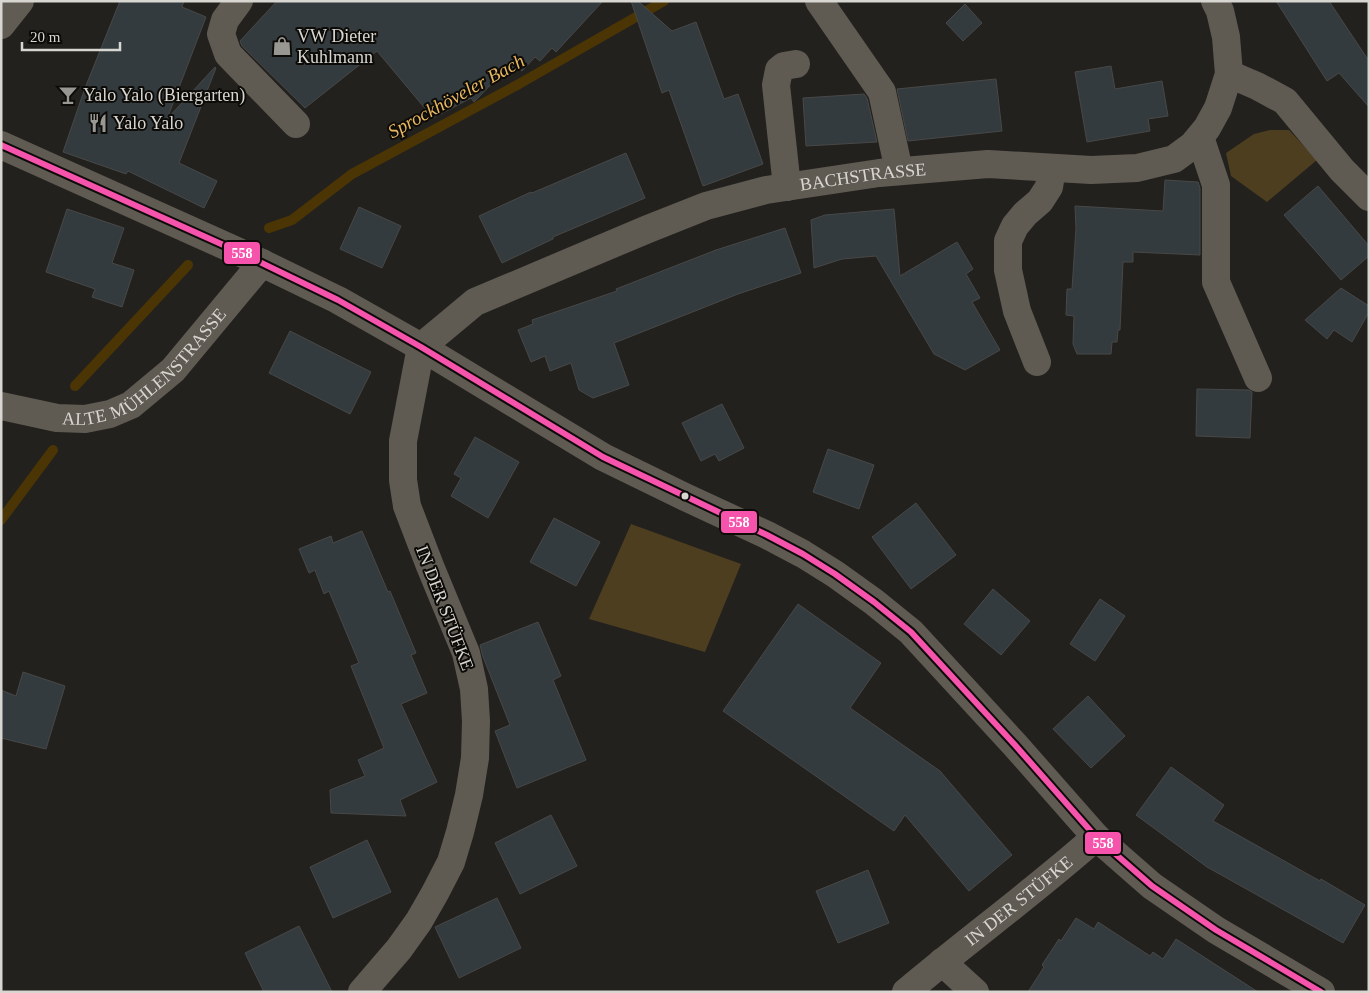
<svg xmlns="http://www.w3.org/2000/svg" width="1370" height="993" font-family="Georgia,serif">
<rect width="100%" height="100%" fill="#23211d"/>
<path fill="#4d3e20" d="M1270 130H1289L1317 160 1267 202 1231 176 1226 153 1254 134Z
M631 524 741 564 705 652 589 619Z"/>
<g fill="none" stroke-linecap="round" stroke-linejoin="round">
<path stroke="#4b3505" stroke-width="10" d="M269 228 292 220 352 174 519 84 664 1
M75 386 188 265
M1 520 53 450"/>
</g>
<path fill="#343b3e" stroke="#474847" d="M120 1H184L182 7 206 17 167 119 215 67 216 68 179 163 217 181 204 208 128 171 126 174 63 152 85 88Z
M277 1H603L556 52 552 48 540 61 535 57 522 71 517 67 508 77 502 73 474 102 471 98 433 118 377 51 305 108 242 46 240 41Z
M631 1H638L672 31 696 22 724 99 738 94 763 164 703 186 669 90 662 93Z
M1276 1H1329L1369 61V107L1339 73 1327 81Z
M965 4 982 23 963 41 946 23Z
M1111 66 1115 89 1162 81 1168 116 1148 119 1150 131 1087 142 1075 72Z
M996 79 1002 131 908 141 897 89Z
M864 94 867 98 877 142 806 146 803 98Z
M626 153 645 198 553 237V239L502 263 479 216 531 192 532 193Z
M1165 180 1198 182 1200 188V255L1133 252V262H1123L1120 330H1118L1117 342H1112L1111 354H1077L1073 344 1074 316 1066 315 1067 289H1072L1076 228 1075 206 1163 211Z
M1318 186 1369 246V256L1341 280 1284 215Z
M359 207 401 226 382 268 340 249Z
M67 209 124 228 112 263 134 270 122 307 92 297 95 289 46 272Z
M894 209 900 276 957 242 973 269 966 274 980 298 972 302 1000 350 965 370 934 354 876 256 842 259 814 268 811 220 825 215Z
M785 228 801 273 738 294 614 343 629 385 593 398 579 390 571 363 550 371 545 356 531 362 518 330 533 324 532 320 617 291 616 289 716 250Z
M1341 288 1369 306V312L1352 342 1334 330 1327 339 1305 320Z
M290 331 371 372 350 414 269 373Z
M1197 389 1249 390 1252 392 1250 438 1196 436Z
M722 404 744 448 719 461 715 454 701 461 682 423Z
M475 437 519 462 488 518 451 496 461 478 454 474Z
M828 449 874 465 859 509 813 492Z
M916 503 956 555 911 589 872 537Z
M554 518 600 542 576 586 530 562Z
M362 531 388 592 390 591 416 653 411 655 427 693 401 704 437 782 400 800 406 816 331 813 330 790 365 776 358 760 384 748 351 666 359 663 329 591 324 594 315 570 309 573 299 549 331 536 333 543Z
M993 589 1030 621 1001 655 964 624Z
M1100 599 1125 616 1095 661 1070 644Z
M798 604 881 663 850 708 940 771 1012 855 969 891 905 815 894 831 723 711Z
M538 622 561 676 553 680 586 760 517 788 495 731 510 725 483 657 480 645Z
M23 672 65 686 46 749 1 738V690L16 696Z
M1088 696 1125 736 1091 768 1053 729Z
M1171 767 1224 805 1213 821 1320 881 1321 879 1365 905 1343 943 1207 867 1136 815Z
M551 815 577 866 520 894 495 843Z
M367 840 391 892 333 918 310 867Z
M868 870 889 923 838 943 816 891Z
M497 898 521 948 459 978 435 927Z
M1076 918 1094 929 1098 922 1150 956 1153 952 1163 959 1176 939 1258 992H1028L1044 967 1042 965 1059 939 1061 941Z
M299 926 332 992H264L245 953Z"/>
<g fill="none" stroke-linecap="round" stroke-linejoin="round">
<g stroke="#5f5b53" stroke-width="28">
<path d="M239 1 225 20 221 34 228 54 296 124"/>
<path d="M819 1 882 92 899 171"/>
<path d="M1229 74 1257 86 1285 101 1342 170 1369 197"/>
<path d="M1200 137 1216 185V282L1258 378"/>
<path d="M1 145 239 252 338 300 421 347 603 457 685 497 767 535 803 554 835 574 874 602 911 632 1015 745 1096 837 1152 886 1216 930 1321 992"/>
<path d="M787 187 776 85 779 70 784 66 796 64"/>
<path d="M1037 362 1017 311 1008 270V241L1015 226 1025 214 1040 201 1049 187 1052 168"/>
<path id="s1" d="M1 406 57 418 85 419 110 414 131 405 173 370 262 263"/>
<path d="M942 962 975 992"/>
<path id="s2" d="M362 992 399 949 419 921 435 893 451 862 460 832 469 795 475 758 476 721 474 689 466 653 430 566 407 506 403 480V441L421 347 475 302 648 229 706 206 766 190 879 173 988 164 1091 170 1137 168 1174 159 1193 145 1207 128 1218 108 1229 74 1226 37 1220 11 1215 1"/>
<path id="s3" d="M906 992C969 939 1035 891 1096 837"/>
</g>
<path stroke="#605c53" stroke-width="28" d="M1 25 20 1"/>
<g stroke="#0d0b08" stroke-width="10">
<path id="bus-1" d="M1 145 239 252 338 300 421 347 603 457 767 535 803 554 835 574 874 602 911 632 1015 745 1096 837 1152 886 1216 930 1321 992"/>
</g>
<use href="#bus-1" stroke="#f653ac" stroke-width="6"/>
</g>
<defs>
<g id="shop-bare" transform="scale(1.5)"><path d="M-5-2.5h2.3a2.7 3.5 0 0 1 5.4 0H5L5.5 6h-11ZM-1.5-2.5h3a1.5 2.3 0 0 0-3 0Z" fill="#999792" stroke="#0d0b08" stroke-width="2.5" paint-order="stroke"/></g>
<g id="bar-bare" transform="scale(1.5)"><path d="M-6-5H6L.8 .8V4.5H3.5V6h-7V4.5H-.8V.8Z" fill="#999792" stroke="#0d0b08" stroke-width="2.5" paint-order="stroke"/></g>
<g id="restaurant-bare" transform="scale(1.5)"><path d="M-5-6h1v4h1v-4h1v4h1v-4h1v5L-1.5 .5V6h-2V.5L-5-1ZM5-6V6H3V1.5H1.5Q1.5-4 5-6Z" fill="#999792" stroke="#0d0b08" stroke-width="2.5" paint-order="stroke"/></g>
</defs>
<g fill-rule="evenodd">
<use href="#shop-bare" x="282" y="46"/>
<use href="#bar-bare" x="68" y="95"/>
<use href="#restaurant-bare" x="98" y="123"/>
</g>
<circle fill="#d8d6d1" stroke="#0d0b08" stroke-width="2" cx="685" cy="496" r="4.5"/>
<g text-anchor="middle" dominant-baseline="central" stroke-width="4" stroke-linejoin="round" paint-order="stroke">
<g font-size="18" fill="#d8d6d1" stroke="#0d0b08" text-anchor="start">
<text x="297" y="36">VW Dieter<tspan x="297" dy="21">Kuhlmann</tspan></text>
<text x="83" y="95">Yalo Yalo (Biergarten)</text>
<text x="113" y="123">Yalo Yalo</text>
</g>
<g font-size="18" fill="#d8d6d1" stroke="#0d0b08">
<text stroke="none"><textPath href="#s2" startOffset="1171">BACHSTRASSE</textPath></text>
<text stroke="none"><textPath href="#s1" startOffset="164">ALTE MÜHLENSTRASSE</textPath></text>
<text transform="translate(445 608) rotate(69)">IN DER STÜFKE</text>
<text stroke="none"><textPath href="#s3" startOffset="145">IN DER STÜFKE</textPath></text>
</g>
<g font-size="19" font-style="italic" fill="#e9b961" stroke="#0d0b08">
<text transform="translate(456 96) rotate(-29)">Sprockhöveler Bach</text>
</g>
</g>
<g stroke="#0d0b08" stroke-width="2">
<rect x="223" y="241" width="38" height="24" rx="5" fill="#f653ac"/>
<rect x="720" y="510" width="38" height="24" rx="5" fill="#f653ac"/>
<rect x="1084" y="831" width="38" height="24" rx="5" fill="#f653ac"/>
</g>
<g font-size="14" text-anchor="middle" font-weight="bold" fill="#fff">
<text x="242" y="258">558</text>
<text x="739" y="527">558</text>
<text x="1103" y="848">558</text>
</g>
<rect width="1370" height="993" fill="none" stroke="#d8d6d1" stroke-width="5"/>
<path d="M22 42v8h98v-8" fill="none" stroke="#d8d6d1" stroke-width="2.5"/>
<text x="30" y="42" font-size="15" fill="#d8d6d1" stroke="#0d0b08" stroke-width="4" paint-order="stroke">20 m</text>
</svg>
